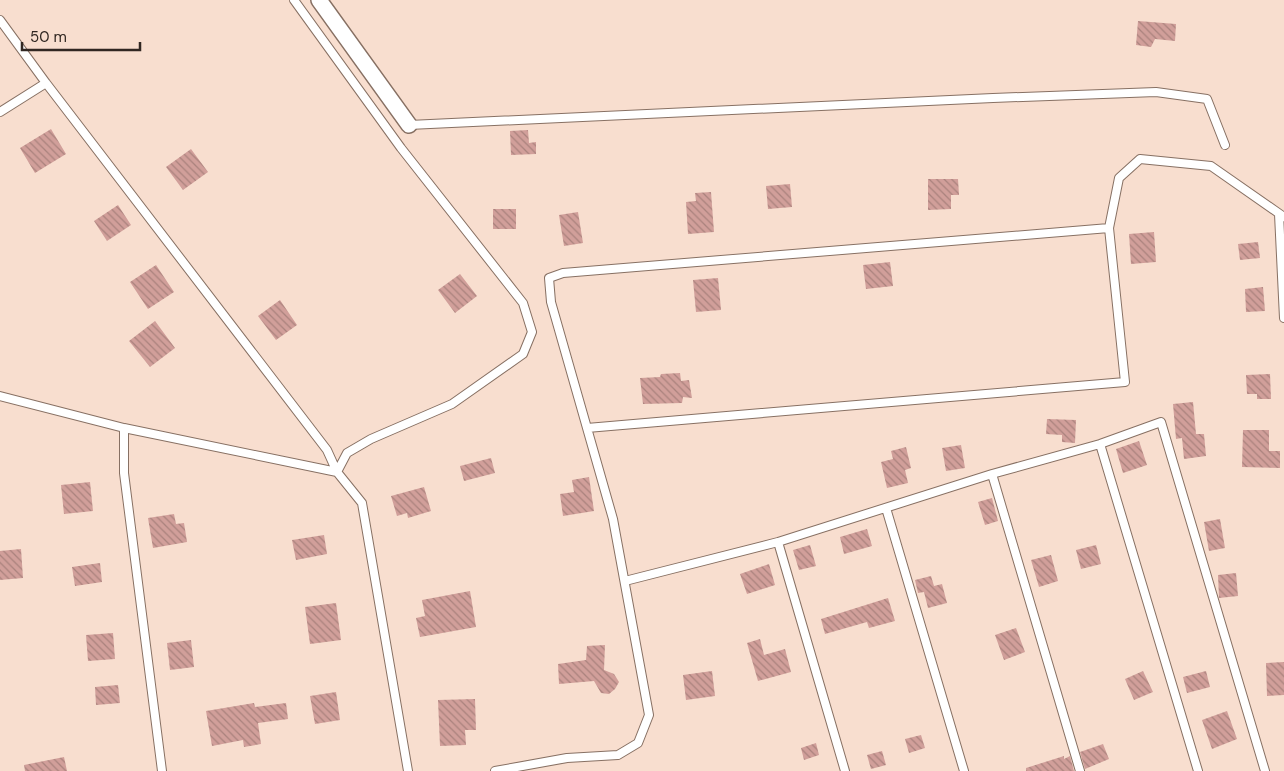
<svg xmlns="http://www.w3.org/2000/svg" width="1284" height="771" font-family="'DM Sans',sans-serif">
<defs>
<pattern id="building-back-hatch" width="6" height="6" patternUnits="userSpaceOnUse" patternTransform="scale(1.25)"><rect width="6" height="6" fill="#d19f9a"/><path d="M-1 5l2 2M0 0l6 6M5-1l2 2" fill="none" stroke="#aa827d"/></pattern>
</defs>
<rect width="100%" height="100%" fill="#f8decf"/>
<path fill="url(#building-back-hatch)" d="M1138 21 1176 24 1175 41 1155 39 1151 47 1136 45Z
M51 129 66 154 35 173 20 148Z
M528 130 529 143 536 142V154L511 155 510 131Z
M191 149 208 172 183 190 166 167Z
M928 179H958L959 195H951V209L928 210Z
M790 184 792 207 768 209 766 186Z
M711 192 714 232 688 234 686 202 696 201 695 193Z
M118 205 131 225 107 241 94 221Z
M493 209H516V229H493Z
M578 212 583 243 564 246 559 215Z
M1154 232 1156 262 1131 264 1129 234Z
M1258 242 1260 258 1240 260 1238 244Z
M890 262 893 286 866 289 863 265Z
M156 265 174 292 148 309 130 282Z
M460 274 477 296 455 313 438 290Z
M718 278 721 310 696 312 693 280Z
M1263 287 1265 311 1246 312 1245 289Z
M280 300 297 325 276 340 258 316Z
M155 321 175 348 150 367 129 341Z
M680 373 681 381 689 380 692 398 683 397 682 403 643 404 640 378 660 377 661 374Z
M1270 374 1271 399H1257V394H1247L1246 375Z
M1193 402 1196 434H1204L1206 456 1184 459 1182 438 1176 439 1173 404Z
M1047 419 1076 420 1075 443 1062 442V435L1046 434Z
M1243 430H1269V451H1280V468L1242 467Z
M1139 441 1147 465 1123 473 1116 449Z
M961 445 965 468 946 471 942 448Z
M906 447 911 468 905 470 908 483 887 488 881 462 893 459 891 451Z
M491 458 495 473 464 481 460 466Z
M589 477 594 511 563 516 560 494 574 492 572 480Z
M90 482 93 511 64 514 61 485Z
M424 487 431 511 408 518 407 513 397 516 391 496Z
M992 498 998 521 985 525 978 502Z
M174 514 176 524 184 523 187 542 153 548 148 518Z
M1220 519 1225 548 1209 551 1204 522Z
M867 529 872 546 844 554 840 537Z
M324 535 327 554 296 560 292 540Z
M810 545 816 566 799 570 793 550Z
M1096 545 1101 564 1081 569 1076 550Z
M21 549 23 578 0 580V551Z
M1051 555 1058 581 1039 587 1031 560Z
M100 563 102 582 75 586 72 567Z
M769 564 775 585 747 594 740 574Z
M1236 573 1238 596 1219 598 1218 575Z
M931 576 934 586 942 584 947 603 928 608 924 592 918 593 915 580Z
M470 591 476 627 420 637 416 618 425 616 422 600Z
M888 598 895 621 869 628 867 622 825 634 821 619Z
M336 603 341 640 310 644 305 607Z
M1016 628 1025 652 1004 660 995 635Z
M113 633 115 659 88 661 86 635Z
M760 639 764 655 785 649 791 672 758 681 747 643Z
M191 640 194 667 170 670 167 643Z
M605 645 604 670 614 674 619 682 615 689 609 694 601 693 594 681 559 684 558 664 586 660 587 646Z
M1284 662V695L1267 696 1266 663Z
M712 671 715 696 686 700 683 675Z
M1143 671 1153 692 1134 700 1125 679Z
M1206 671 1210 687 1187 693 1183 677Z
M118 685 120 703 96 705 95 687Z
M336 692 340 720 315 724 310 696Z
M475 699 476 730H465L466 745 440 746 438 700Z
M254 703 255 707 286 703 288 719 258 723 261 744 244 747 243 740 212 746 206 711Z
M1227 711 1237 739 1212 749 1202 720Z
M921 735 925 748 909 753 905 739Z
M816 743 819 755 804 760 801 748Z
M1103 744 1109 759 1085 769 1080 752Z
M882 751 886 765 871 769 867 755Z
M1064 756V759L1070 756 1074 771H1026V768Z
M64 757 67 771H25L24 765Z"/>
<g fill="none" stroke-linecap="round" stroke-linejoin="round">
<g stroke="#877063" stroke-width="10">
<path id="service" d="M0 20 46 83 327 450 337 472 362 503 408 771
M0 112 46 83
M409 125 993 98 1156 92 1207 99 1225 145
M1279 214 1284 318
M0 396 124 428 337 472 347 453 371 439 452 404 523 354 532 332 523 303 401 148 294 0
M124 428V473L162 771
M587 428 1125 382 1109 228 1119 178 1140 159 1211 166 1284 217
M1100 444 1198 771
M992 474 1080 771
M886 508 964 771
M778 542 845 771
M625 581 778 542 992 474 1100 444 1161 422 1265 771
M495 771 567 758 618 755 638 743 649 715 613 519 551 302 549 278 563 273 1109 228"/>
</g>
<g stroke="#877063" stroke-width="18">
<path id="minor" d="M319 0 409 125"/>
</g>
<use href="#service" stroke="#fff" stroke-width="8"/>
<use href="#minor" stroke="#fff" stroke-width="15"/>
</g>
<path d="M22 42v8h118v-8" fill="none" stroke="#312722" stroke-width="2.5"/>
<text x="30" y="42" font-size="15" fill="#312722" stroke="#f8decf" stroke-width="4" paint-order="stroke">50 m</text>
</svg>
